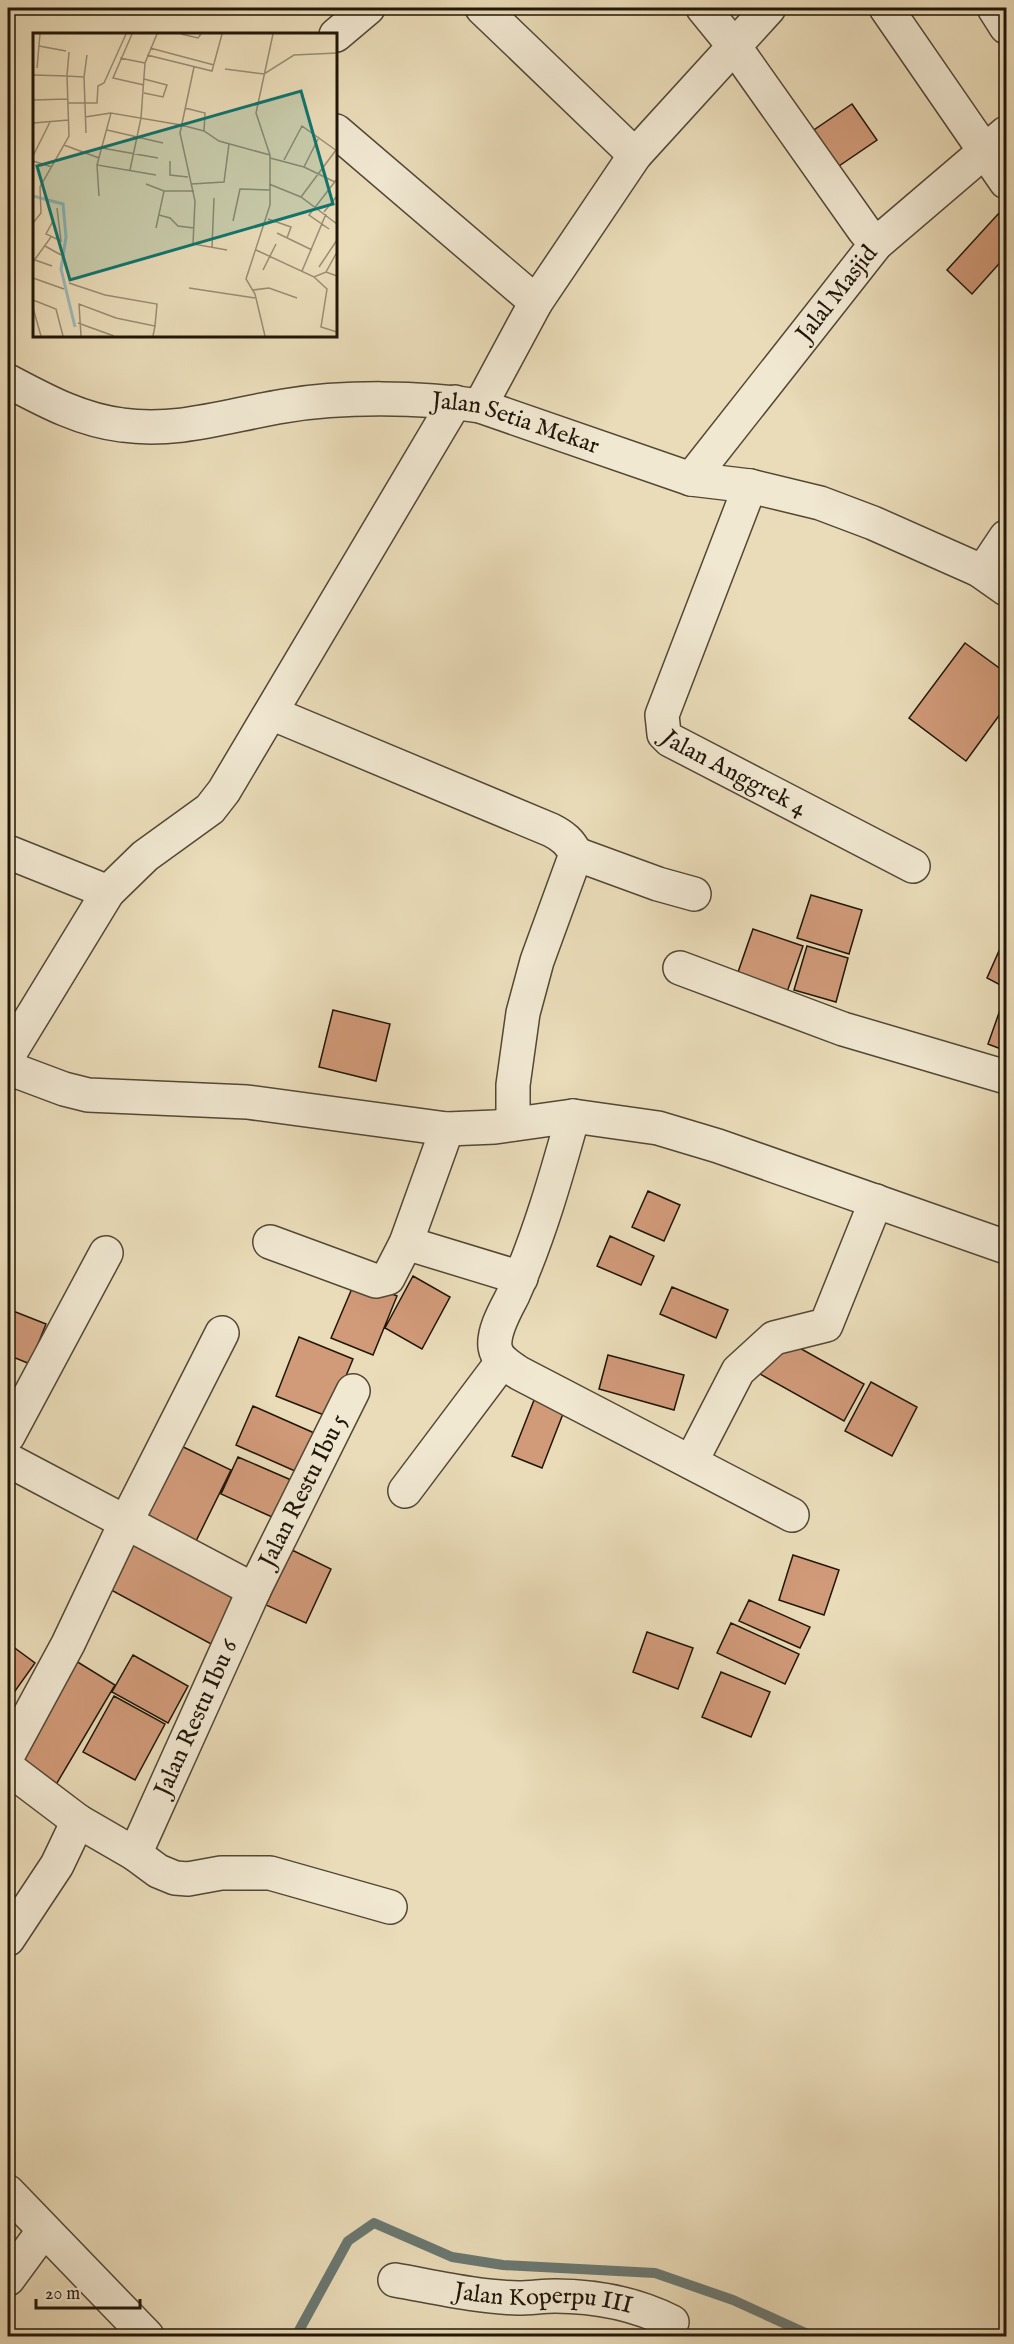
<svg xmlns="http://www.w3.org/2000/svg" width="1014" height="2344" font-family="'IM FELL English',serif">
<rect width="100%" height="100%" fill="#eadcb9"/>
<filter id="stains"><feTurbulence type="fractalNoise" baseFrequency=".00333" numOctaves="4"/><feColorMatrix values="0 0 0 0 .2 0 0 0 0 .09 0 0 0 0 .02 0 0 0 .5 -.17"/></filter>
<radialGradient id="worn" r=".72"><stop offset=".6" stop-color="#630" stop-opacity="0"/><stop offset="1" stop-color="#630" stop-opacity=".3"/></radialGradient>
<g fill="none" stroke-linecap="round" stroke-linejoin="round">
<path stroke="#6a7872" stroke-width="10" d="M296 2336 348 2241 374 2223 452 2257 503 2265 655 2273 733 2300 812 2336"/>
</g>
<path fill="#d19a79" stroke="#201609" stroke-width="1.5" d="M852 104 877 140 833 170 808 134Z
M999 213 1006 220V256L972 294 947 270Z
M965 643 1006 673V706L966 761 909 718Z
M811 895 862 910 849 954 797 938Z
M753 929 803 946 787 992 737 975Z
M1006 935V988L987 978Z
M807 946 848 958 836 1002 794 990Z
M1005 996H1006V1051L988 1044Z
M333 1010 390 1024 376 1081 319 1067Z
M648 1191 680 1205 664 1241 632 1227Z
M610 1236 654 1256 641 1285 597 1266Z
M413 1276 450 1297 422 1349 385 1328Z
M356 1279 397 1296 373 1355 331 1338Z
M672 1287 728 1310 716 1338 660 1314Z
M8 1309 46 1324 30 1364 8 1355Z
M299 1337 353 1359 329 1417 276 1396Z
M780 1337 864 1384 844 1421 760 1374Z
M608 1355 684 1375 674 1410 599 1389Z
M871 1382 917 1407 892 1456 845 1431Z
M538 1390 568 1401 542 1468 512 1456Z
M253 1406 321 1436 304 1475 236 1445Z
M173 1442 231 1470 196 1541 139 1512Z
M238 1457 298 1483 281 1521 221 1494Z
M128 1532 241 1594 213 1645 100 1584Z
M292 1550 331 1569 306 1623 266 1605Z
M793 1555 839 1570 824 1615 779 1600Z
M749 1600 810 1627 800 1648 739 1621Z
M731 1623 799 1654 785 1684 717 1653Z
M647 1632 693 1648 678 1689 633 1672Z
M8 1643 35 1663 8 1701Z
M133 1655 188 1686 168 1723 112 1692Z
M76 1661 115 1685 54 1788 14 1764Z
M721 1672 770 1692 751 1737 702 1717Z
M114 1696 165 1724 135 1780 83 1752Z"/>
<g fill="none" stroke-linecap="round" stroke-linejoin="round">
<g stroke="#524835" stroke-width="36">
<g id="minor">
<path d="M482 8 635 155"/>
<path d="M703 8 734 46 864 230 876 244"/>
<path d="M886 8 1006 182"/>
<path d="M994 8 1006 27"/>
<path d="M336 35 368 8"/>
<path d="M336 131 536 302"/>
<path id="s1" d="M8 381C44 400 80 420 122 425 178 433 229 415 284 406 343 396 421 397 480 406L691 479 750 486 820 503 873 523 979 570 1006 589"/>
<path d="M480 406 536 302 635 155 769 8"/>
<path id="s2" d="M691 479 876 244 1006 133"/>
<path id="s3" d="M750 486 662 715 664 734 670 740 913 866"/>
<path d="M979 570 990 561 1006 537"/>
<path d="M271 713 551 830C563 836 570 842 576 854L537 961 523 1013 513 1085V1124"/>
<path d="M8 852 108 892"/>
<path d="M576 854 658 884 694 894"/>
<path d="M680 968 843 1029 1006 1077"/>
<path d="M8 1056 108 892 145 856 210 809 224 791 455 402"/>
<path d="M8 1068 64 1089 88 1095 247 1102 447 1129 495 1127 573 1116 658 1128 718 1146 1006 1247"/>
<path d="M573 1116C556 1177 539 1237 513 1295 506 1309 493 1330 495 1347 497 1360 509 1366 519 1373L792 1515"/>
<path d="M270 1242 376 1281 388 1278 406 1243 447 1129"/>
<path d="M406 1243 521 1278"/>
<path d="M8 1436 106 1253"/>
<path d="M8 1460 254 1590"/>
<path d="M691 1462 738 1371 774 1338 826 1325 876 1201"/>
<path d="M405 1491 502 1362"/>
<path d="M8 1755 68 1644 125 1524 222 1333"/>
<path id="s4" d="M8 1768 78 1821 135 1854 254 1590 353 1391"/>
<path d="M135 1854 158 1871 175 1878 188 1879 221 1873H270L390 1907"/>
<path d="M8 1939 57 1865 78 1821"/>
<path d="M8 2192 147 2336"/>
<path d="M8 2279 44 2230"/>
<path id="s5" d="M395 2280C435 2287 477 2297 518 2298 531 2298 543 2296 555 2296 595 2296 636 2304 672 2322L664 2336"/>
</g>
</g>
<use href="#minor" stroke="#f1e8d2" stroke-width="33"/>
</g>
<g text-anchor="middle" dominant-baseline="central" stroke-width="4.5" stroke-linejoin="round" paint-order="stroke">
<g font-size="24" fill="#201609" stroke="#f1e8d2">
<text stroke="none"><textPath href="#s2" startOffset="236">Jalal Masjid</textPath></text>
<text stroke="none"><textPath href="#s1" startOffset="522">Jalan Setia Mekar</textPath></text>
<text stroke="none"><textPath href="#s3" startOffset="345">Jalan Anggrek 4</textPath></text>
<text stroke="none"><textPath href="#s4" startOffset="554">Jalan Restu Ibu 5</textPath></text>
<text stroke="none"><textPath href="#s4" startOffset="303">Jalan Restu Ibu 6</textPath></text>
<text stroke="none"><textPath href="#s5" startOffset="150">Jalan Koperpu III</textPath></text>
</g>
</g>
<g transform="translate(33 33)">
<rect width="304" height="304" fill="#eadcb9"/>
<path fill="none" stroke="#9bb9b8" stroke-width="3" d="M0 163 30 171 33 204 28 236 42 294"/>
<path fill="none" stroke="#998d73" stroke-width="1.5" d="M99 1 80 45 111 52M148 1 165 5 168 1M6 13 33 18M117 15 181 32M114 22 179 38 189 1M87 25 112 30M161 34 147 100 162 168 160 211 194 217M4 35 7 1M192 36 231 41 261 22 304 20M0 42 34 43 36 19M51 44 53 100M111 60 130 64 134 52 111 46M0 67 35 66M35 70H64L65 53 71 50 93 1M152 75 172 80 171 98M52 84 78 80M0 90 36 87M74 97 130 110M31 112 66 125M69 115 125 125M0 123 17 89M237 125 271 134 302 149M251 127 269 93 304 118M0 128 19 134M137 128V142L155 144M64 132 66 163M271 134 286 104M97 137 108 85 112 30 124 1M123 142 64 132 78 80 148 92 171 98 186 108 237 122M113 151 131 158M158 151 191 149 196 111M236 151 268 164 304 191M268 164 303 117M291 179 304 163M126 182 137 185 145 193 161 195M235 186 258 194 254 205M20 188 13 201 28 208 24 175M200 188 207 156 237 157M0 190 8 180 7 154 36 103 34 43 51 44 54 22M123 195 131 158H161M296 196 276 182 304 146M244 200 279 217M12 213 28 222M179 215 181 165M223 217 281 244 293 239 304 243M2 227 19 233M0 229 18 204M286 234 304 207M230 237 243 211M269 238 293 181M293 239 304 219M281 244 294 256 288 294 304 299M0 245 31 256M36 250 72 262 124 271 122 293M156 255 222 265M220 257 236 255 264 265M0 267 23 276 30 303M0 275 8 303M45 290 81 303M48 303 46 271 83 285 122 293 120 303M232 303 222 261 213 246 237 172V122L223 80 240 1"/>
<path fill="#0f766e" fill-opacity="0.15" stroke="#0f766e" stroke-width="3" d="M268 58 300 171 37 247 4 133Z"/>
<rect width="304" height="304" fill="none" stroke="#201609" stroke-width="3"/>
</g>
<rect width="1014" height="2344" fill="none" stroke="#eadcb9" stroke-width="30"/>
<rect x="9" y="9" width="996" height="2326" fill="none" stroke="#201609" stroke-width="3"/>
<rect x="15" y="15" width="984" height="2314" fill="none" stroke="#201609" stroke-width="1.5"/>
<path d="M36 2299v9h104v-9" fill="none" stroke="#201609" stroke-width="3"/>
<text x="45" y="2299" font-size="18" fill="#201609" stroke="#f1e8d2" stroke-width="4.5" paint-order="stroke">20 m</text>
<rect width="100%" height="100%" filter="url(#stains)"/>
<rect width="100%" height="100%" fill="url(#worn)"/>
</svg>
